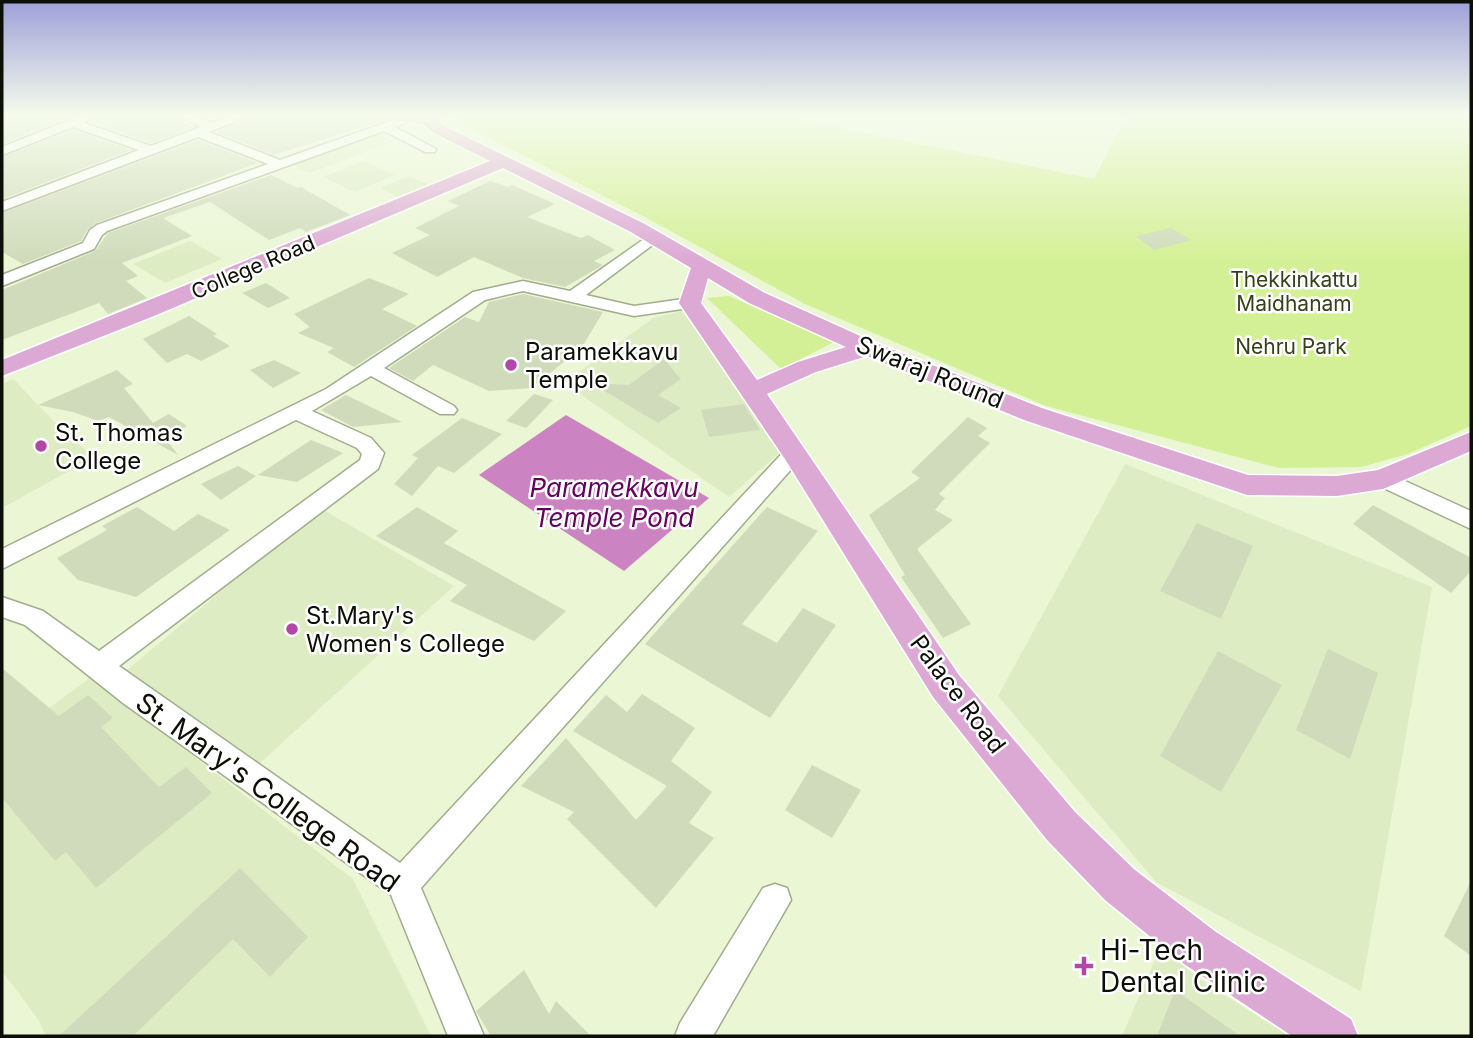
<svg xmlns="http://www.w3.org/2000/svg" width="1473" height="1038" font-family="Inter,sans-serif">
<rect width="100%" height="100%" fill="#ebf6d5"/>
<path fill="#deecc3" d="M374 133 394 141 310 173 290 164Z
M363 161 395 175 355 192 323 177Z
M408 176 431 185 401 199 381 188Z
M190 241 222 259 165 283 133 264Z
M686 310 765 419 779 453 729 497 564 383 653 318Z
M13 379 66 434 95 457 2 508V384Z
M1125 464 1432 587 1361 991 1156 882 998 696Z
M320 508 454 586 259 764 126 671Z
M91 677 353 879 431 1036H46L38 1019 2 971V743Z
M1161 946 1199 979 1289 1036H1122Z"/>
<path fill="#d4f096" d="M462 115H775L1094 179 1127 115H1471V426L1408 454 1361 467 1279 468 1046 406 805 304 643 216 463 125 460 117Z
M729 296 834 342 781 369 707 298Z"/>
<path fill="#cc83c1" d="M566 415 709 498 624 571 479 475Z"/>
<path fill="#d0dbbb" d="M2 115H74L2 144Z
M102 115H175L194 127 151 143 91 122Z
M252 115H384L388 119 274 155 216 132Z
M73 130 131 150 2 199V157Z
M198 140 258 163 96 223 88 229 81 241 23 264 2 252V213Z
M271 175 298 188 301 187 350 215 306 232 300 228 269 240 210 202 163 218 192 236 122 263 138 276 126 281 147 298 108 314 99 303 2 340V290L95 251 108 233Z
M490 181 508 187 512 185 555 204 527 217 581 238 588 235 615 250 594 261 603 265 565 287 523 278 474 257 437 277 392 253 430 235 415 228 459 206 448 201Z
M1171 228 1191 240 1154 250 1136 236Z
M369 278 409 294 382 309 417 326 354 367 327 352 334 348 298 333 310 327 294 314Z
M266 283 290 298 268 308 242 293Z
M523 294 603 312 582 347 532 388 489 391 433 365 413 381 389 368 465 317 479 322 489 302Z
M189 316 217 334 213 336 230 346 201 361 187 354 167 363 143 339Z
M664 359 681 379 658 395 681 408 658 423 591 383 629 385Z
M274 360 301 373 273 388 250 370Z
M117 370 133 384 124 388 153 423 169 414 187 426 165 438 178 455 109 417 98 421 73 412 38 405Z
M534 394 553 400 526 428 506 421Z
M346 395 402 422 353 427 321 410Z
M744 404 760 430 709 437 701 410Z
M968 417 987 428 978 436 990 443 939 494 945 498 935 510 953 520 917 549 971 624 943 638 901 577 905 575 869 515 920 478 911 472Z
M462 418 502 434 454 473 438 466 412 496 394 484 418 458 412 455Z
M311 440 343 453 297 482 258 475Z
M238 466 256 476 221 500 201 484Z
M1373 505 1471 558V571L1451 593 1353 524Z
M137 507 174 531 198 514 230 530 136 597 78 580 57 558 107 530 102 526Z
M417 507 458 531 444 543 566 611 534 641 450 601 467 585 376 536Z
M767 507 818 531 742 624 777 643 803 608 836 625 770 718 645 644Z
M1197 523 1253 546 1221 619 1160 591Z
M1328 649 1378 673 1350 759 1296 730Z
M1218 651 1282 685 1221 792 1160 756Z
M2 668 59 716 88 695 113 718 101 727 159 787 186 767 212 793 96 888 66 852 55 861 2 798Z
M642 694 695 728 671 761 712 792 689 823 714 838 656 908 567 819 574 812 521 786 566 738 636 820 667 786 573 731 606 695 627 712Z
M812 765 861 790 832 838 785 810Z
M240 868 308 937 270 977 233 939 133 1036H59Z
M1471 881V956L1444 936Z
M524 970 549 1014 556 1001 591 1036H491L476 1011Z
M1175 990 1240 1036H1157Z"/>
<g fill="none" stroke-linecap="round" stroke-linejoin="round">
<g stroke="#a1ac8d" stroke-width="3">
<path id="minor" d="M82 115H99L84 123 151 146 201 127 177 115H194L212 123 232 115H250L209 132 280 160 407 115 413 119 395 127 436 149 435 152H425L384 131 107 231 102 235 94 249 2 286V275L83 243 90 230 97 225 268 164 198 137 2 211V202L139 150 73 127 2 155V147Z
M654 232 662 237 659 240 586 295 634 306 690 298 699 303 696 307 634 316 523 291 485 300 384 368 454 406 457 410 454 414H440L371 376 312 411 371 438 384 453 378 469 119 666 400 863 788 447H802L805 452 802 457 421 888 484 1036H448L391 895 123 703 25 625 2 617V597L43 611 99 651 360 460 362 454 357 448 296 420 2 569V549L326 389 473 292 523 281 570 291Z
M1383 471 1471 511V529L1375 484 1372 479 1375 474Z
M775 884 787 888 791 900 713 1036H675L680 1023 763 888Z"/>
</g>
<g stroke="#fff" stroke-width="3">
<path id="major" d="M387 115H444L439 121 444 126 643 223 765 293 876 343 1042 408 1248 475 1337 476 1378 470 1471 432V451L1383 489 1337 496 1247 495 1024 420 867 356 816 372 767 394 959 675 1075 812 1135 870 1216 932 1351 1019 1358 1036H1292L1184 964 1105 900 1047 840 933 697 785 459 679 303 691 268 629 231 503 168 154 316 2 376V360L490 161 432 132 423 124 395 120ZM708 278 749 303 846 347 798 362 757 380 701 303Z"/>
</g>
<use href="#minor" fill="#fff" fill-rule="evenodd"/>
<use href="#major" fill="#dca9d5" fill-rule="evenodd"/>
</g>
<linearGradient id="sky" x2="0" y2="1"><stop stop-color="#9da0d8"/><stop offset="0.44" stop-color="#f6fbec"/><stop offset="1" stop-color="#f6fbec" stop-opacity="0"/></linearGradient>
<rect width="1473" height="261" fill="url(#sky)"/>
<g fill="#b347a7" stroke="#fff" stroke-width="2.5">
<circle cx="511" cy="365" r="7"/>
<circle cx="41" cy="446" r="7"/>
<circle cx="292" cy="629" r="7"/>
<path d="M1080.5 955.5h7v7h7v7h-7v7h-7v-7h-7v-7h7z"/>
</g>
<g text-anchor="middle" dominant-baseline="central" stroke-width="5" stroke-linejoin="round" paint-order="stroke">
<g font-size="21" fill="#0c0f05" stroke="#fff">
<text transform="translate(253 267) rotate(-23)">College Road</text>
</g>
<g font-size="21" fill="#36411b" stroke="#fff">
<text x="1294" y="279">Thekkinkattu<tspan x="1294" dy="24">Maidhanam</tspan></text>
<text x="1291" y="346">Nehru Park</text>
</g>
<g font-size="24" fill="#0c0f05" stroke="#fff" text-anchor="start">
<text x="525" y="351">Paramekkavu<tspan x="525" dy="28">Temple</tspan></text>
<text x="55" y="432">St. Thomas<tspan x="55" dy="28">College</tspan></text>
<text x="306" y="615">St.Mary's<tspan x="306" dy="28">Women's College</tspan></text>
</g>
<g font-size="24" fill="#0c0f05" stroke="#fff">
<text transform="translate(930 372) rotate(22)">Swaraj Round</text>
<text transform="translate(958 694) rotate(53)">Palace Road</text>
</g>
<g font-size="26" font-style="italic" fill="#61035a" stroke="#fff">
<text x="614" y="487">Paramekkavu<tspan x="614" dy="30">Temple Pond</tspan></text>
</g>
<g font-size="28" fill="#0c0f05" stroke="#fff">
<text transform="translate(268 792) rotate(36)">St. Mary's College Road</text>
</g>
<g font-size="28" fill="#0c0f05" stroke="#fff" text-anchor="start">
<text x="1100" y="950">Hi-Tech<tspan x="1100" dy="32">Dental Clinic</tspan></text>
</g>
</g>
<rect width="1473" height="1038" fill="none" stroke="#0c0f05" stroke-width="7"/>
</svg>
